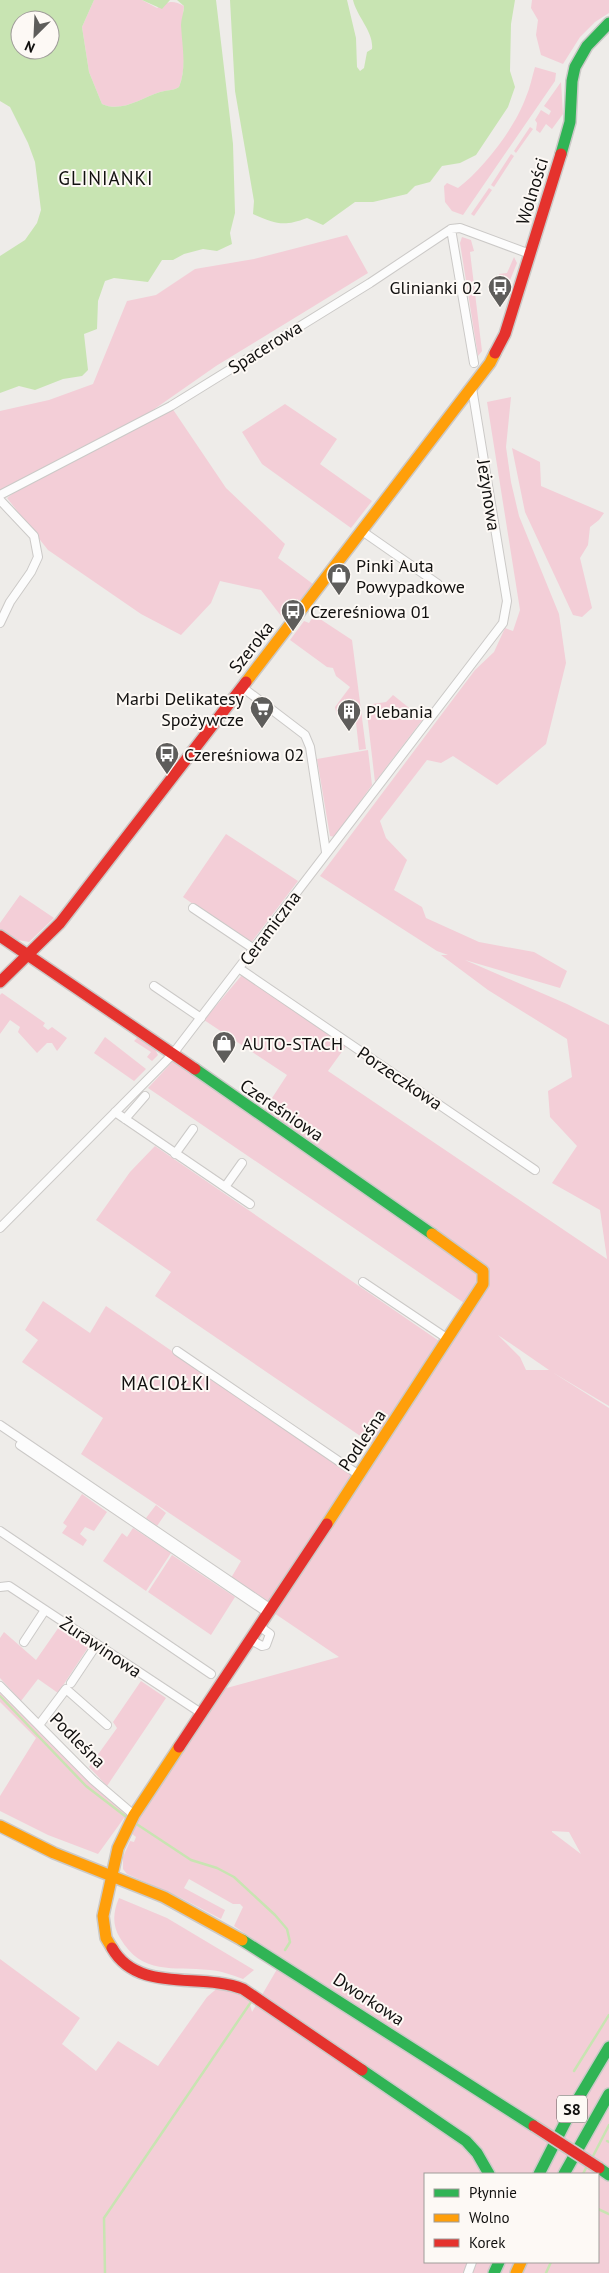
<svg xmlns="http://www.w3.org/2000/svg" width="609" height="2273" font-family="'PT Sans',sans-serif">
<rect width="100%" height="100%" fill="#eeece9"/>
<path fill="#f3ced7" fill-rule="evenodd" d="M94 0H142L157 8C168 1 173 0 184 6 180 32 189 62 179 87 173 91 166 90 160 92 141 98 122 113 102 104L89 72 82 27Z
M532 0H609V13L595 22 580 37 563 64 541 55 536 35 538 20 531 8Z
M535 67 556 73 555 81 463 215 452 211 445 202 444 186 447 183 458 188C483 169 515 128 526 97 530 88 532 77 535 67Z
M561 82 563 114 552 129 546 124 540 133 536 130 537 123 535 120 541 110 549 115 551 111 544 106Z
M530 127 533 129 516 153 514 151Z
M511 154 514 156 494 187 491 185Z
M489 188 492 190 474 216 471 214Z
M541 188 532 214 527 211Z
M347 235 368 273 216 366 143 417 0 492V411L49 400 93 384 127 301 156 295 195 269 254 259Z
M462 237 471 240 474 251 470 252 482 351 478 356 460 243Z
M514 257 517 263 502 300 499 274 507 273Z
M511 397 506 447 511 482 519 516 559 614 566 663 546 744 497 785 453 756 441 763 427 760 380 821 386 838 407 860 394 890 422 907 426 918 479 942 534 952 567 971 560 988 465 960 567 1004 609 1025V1406L552 1372 609 1408V2273H0V1959L80 2018 62 2044 96 2071 118 2041 158 2066 207 1997 221 1985 248 1997 252 2012 283 1959 234 1926 243 1907 240 1904H233L189 1879 184 1888 225 1910 221 1919 179 1897 127 1874 123 1869V1857L130 1841 134 1842 136 1837 131 1833 134 1825 124 1818 98 1854 48 1835 0 1811V1796L36 1738 0 1702V1689L104 1794 125 1812H138L223 1689 339 1657 274 1613 231 1578 241 1561 81 1454 103 1418 22 1362 38 1340 25 1330 43 1301 90 1333 106 1306 355 1476 375 1446 155 1296 171 1272 96 1220 130 1172 155 1146 442 1343 467 1305 148 1088 174 1060 259 1118 287 1075 204 1020 242 975 346 1046 328 1071 607 1259 600 1210 552 1183 577 1146 550 1117 548 1091 572 1077 567 1039 488 990 441 955H448L437 951 320 876 475 670 494 652 505 628 513 631 520 610 487 402ZM498 1335 549 1370H526L520 1357ZM552 1831 569 1832 581 1854 552 1832ZM425 2174H598V2262H425Z
M285 404 337 439 320 464 372 501 351 528 262 464 242 432Z
M172 408 226 488 285 544 278 558 313 584 285 621 261 590 220 581 211 603 181 635 141 614 48 550 7 498 20 488Z
M512 448 540 462 541 486 604 513 599 520 590 527 588 545 580 558 592 608 582 617 573 615 525 512Z
M314 615 352 640 366 749 359 750 355 713 337 715 335 707 350 687 336 676 333 668 327 667 290 640 304 621 309 623Z
M393 695 423 719 375 782 366 705 386 702Z
M368 750 372 785 335 837 330 836 317 759Z
M226 834 298 881 250 944 183 897Z
M20 895 54 918 29 942 13 939 0 930V923Z
M2 993 45 1023 43 1026 48 1030 52 1027 67 1038 57 1051 52 1043H47L37 1053 18 1032 20 1027 10 1020 0 1034V995Z
M105 1037 146 1069 134 1081 94 1053Z
M138 1037 155 1049 158 1055 152 1061 147 1057 151 1052 134 1041Z
M82 1494 107 1512 94 1531 85 1527 80 1534 87 1540 83 1546 62 1533 67 1526 63 1523Z
M156 1505 166 1513 157 1526 146 1518Z
M133 1528 171 1553 146 1591 103 1561 122 1533 127 1537Z
M172 1555 235 1597 211 1635 148 1592Z
M59 1627 89 1646 58 1693 38 1679 21 1701 0 1678V1638L4 1632 36 1660Z
M141 1681 166 1698 107 1786 89 1767 117 1728 113 1722Z
M119 1898 167 1918 254 1970 243 1979C232 1975 222 1971 210 1970 173 1966 142 1976 120 1938 112 1925 113 1912 119 1898Z"/>
<path fill="#c8e4b2" fill-rule="evenodd" d="M0 0H94L82 27 89 72 102 104C122 113 141 98 160 92 166 90 173 91 179 87 187 67 182 46 181 25 181 19 184 12 184 6L177 0H170L162 9 142 0H216L233 144 235 213 230 233 232 244 217 251 203 249 184 254 173 260H162L148 282 114 278 105 281 98 301 97 329 84 334 88 370 82 376 63 379 35 390 19 386 0 393V256L25 240 37 223 41 210 35 162 28 143 10 107 0 101ZM20 20H50V50H20Z
M230 0H347L356 38 357 67 360 71 364 68 367 52 372 49C374 32 357 17 353 0H515L511 24 510 71 515 87 508 107 476 155 460 163 442 166 430 182 415 186 407 194 373 202H355L323 225 307 218C283 227 276 224 253 214L254 201 235 91Z"/>
<g fill="none" stroke-linecap="round" stroke-linejoin="round">
<path stroke="#c8e4b2" stroke-width="2.5" d="M0 1696 86 1786 125 1816
M135 1823 191 1860 217 1868 234 1877 275 1915 287 1929 290 1942 285 1950
M574 2071 609 2015
M607 2141 609 2142
M591 2160 609 2125
M583 2174 588 2164
M598 2209 609 2214
M105 2273 104 2218 251 2002
M546 2273 551 2262"/>
<g stroke="#cbc9c7" stroke-width="10">
<path id="street" d="M451 229 474 363
M0 495 171 406 370 283 451 229 460 228 530 254
M0 500 34 536 38 557 31 572 10 602 0 623
M362 531 438 584
M242 687 305 735 310 747 326 852
M193 908 254 949
M240 969 535 1170
M154 986 201 1018
M115 1112 250 1204
M125 1119 145 1096
M175 1154 193 1129
M225 1187 242 1163
M0 1228 172 1055 503 623 507 601 472 388
M363 1282 448 1339
M177 1351 359 1475
M0 1425 271 1609
M20 1445 268 1613
M0 1531 211 1674
M0 1587 9 1586 201 1713
M251 1640 262 1646 266 1645 270 1634 259 1626
M24 1642 45 1610
M71 1683 97 1644
M0 1686 93 1780 134 1815
M39 1725 66 1689 107 1725
M468 2273 472 2262"/>
</g>
<g stroke="#cbc9c7" stroke-width="14">
<path id="fast" d="M561 154 570 122 572 81 575 67 587 46 609 23
M195 1069 432 1234
M242 1940 534 2126
M362 2070 466 2141 477 2153 489 2174
M599 2168 609 2175
M539 2174 572 2109 609 2047
M564 2174 609 2094
M494 2273 499 2262"/>
</g>
<g stroke="#cbc9c7" stroke-width="14">
<path id="slow" d="M246 682 490 363 495 353
M327 1524 483 1284V1271L432 1234
M0 1826 54 1853 164 1897 242 1940
M112 1948 106 1938 103 1916 118 1848 134 1815 179 1747
M516 2273 521 2262"/>
</g>
<g stroke="#cbc9c7" stroke-width="14">
<path id="jam" d="M495 353 505 334 561 154
M0 936 195 1069
M0 982 60 923 246 682
M179 1747 327 1524
M112 1948C138 1994 201 1972 243 1989L362 2070"/>
</g>
<use href="#street" stroke="#fcfcfc" stroke-width="8"/>
<use href="#fast" stroke="#30b455" stroke-width="11"/>
<use href="#slow" stroke="#ff9f0a" stroke-width="11"/>
<use href="#jam" stroke="#e5322d" stroke-width="11"/>
<g stroke="#cbc9c7" stroke-width="14" stroke-linecap="butt">
<path id="jam-bridge" d="M534 2126 599 2168"/>
</g>
<use href="#jam-bridge" stroke="#e5322d" stroke-width="11"/>
</g>
<defs>
<g id="bus-pin" transform="scale(1.25)"><path d="M0 17L-7.5 6A9.5 9.5 0 1 1 7.5 6Z" fill="#5e5d5b" stroke="#fdf9f5"/><path d="M-5-6H5V4H4V6H2V4H-2V6H-4V4H-5ZM-3.5-4V0h7V-4ZM-3.5 1.2v1.5H-2V1.2ZM2 1.2v1.5H3.5V1.2Z" fill="#fff"/></g>
<g id="shop-pin" transform="scale(1.25)"><path d="M0 17L-7.5 6A9.5 9.5 0 1 1 7.5 6Z" fill="#5e5d5b" stroke="#fdf9f5"/><path d="M-5-2.5h2.3a2.7 3.5 0 0 1 5.4 0H5L5.5 6h-11ZM-1.5-2.5h3a1.5 2.3 0 0 0-3 0Z" fill="#fff"/></g>
<g id="supermarket-pin" transform="scale(1.25)"><path d="M0 17L-7.5 6A9.5 9.5 0 1 1 7.5 6Z" fill="#5e5d5b" stroke="#fdf9f5"/><path d="M-6-5.5h2.5l.6 2H6L4.5 2H-2.5L-4.4-4H-6ZM-1.5 3.2a1.3 1.3 0 1 0 .1 0ZM3 3.2a1.3 1.3 0 1 0 .1 0Z" fill="#fff"/></g>
<g id="building-pin" transform="scale(1.25)"><path d="M0 17L-7.5 6A9.5 9.5 0 1 1 7.5 6Z" fill="#5e5d5b" stroke="#fdf9f5"/><path d="M-4-6H4V6H1V3H-1V6H-4ZM-2.5-4.3h1.7v1.8h-1.7ZM.8-4.3h1.7v1.8H.8ZM-2.5-1h1.7V.8h-1.7ZM.8-1h1.7V.8H.8Z" fill="#fff"/></g>
</defs>
<g fill-rule="evenodd">
<use href="#bus-pin" x="500" y="287"/>
<use href="#shop-pin" x="339" y="575"/>
<use href="#bus-pin" x="293" y="611"/>
<use href="#supermarket-pin" x="262" y="708"/>
<use href="#building-pin" x="349" y="711"/>
<use href="#bus-pin" x="167" y="754"/>
<use href="#shop-pin" x="224" y="1043"/>
</g>
<g text-anchor="middle" dominant-baseline="central" stroke-width="4" stroke-linejoin="round" paint-order="stroke">
<rect fill="#fdf9f5" stroke="#585654" stroke-width="1" x="557" y="2095.5" width="30" height="27" rx="4"/>
<g font-size="16" font-weight="bold" fill="#11100f">
<text x="572" y="2109">S8</text>
</g>
<g font-size="18" fill="#11100f" stroke="#fdf9f5">
<text transform="translate(532 191) rotate(-73)">Wolności</text>
<text transform="translate(265 347) rotate(-32)">Spacerowa</text>
<text transform="translate(489 495) rotate(81)">Jeżynowa</text>
<text transform="translate(251 647) rotate(-52)">Szeroka</text>
<text transform="translate(270 928) rotate(-53)">Ceramiczna</text>
<text transform="translate(400 1078) rotate(34)">Porzeczkowa</text>
<text transform="translate(282 1110) rotate(34)">Czereśniowa</text>
<text transform="translate(362 1440) rotate(-56)">Podleśna</text>
<text transform="translate(101 1647) rotate(34)">Żurawinowa</text>
<text transform="translate(78 1740) rotate(45)">Podleśna</text>
<text transform="translate(369 1999) rotate(33)">Dworkowa</text>
</g>
<g font-size="18" fill="#11100f" stroke="#fdf9f5" text-anchor="start">
<text x="482" y="287" text-anchor="end">Glinianki 02</text>
<text x="356" y="565">Pinki Auta<tspan x="356" dy="21">Powypadkowe</tspan></text>
<text x="310" y="611">Czereśniowa 01</text>
<text x="244" y="698" text-anchor="end">Marbi Delikatesy<tspan x="244" dy="21">Spożywcze</tspan></text>
<text x="366" y="711">Plebania</text>
<text x="184" y="754">Czereśniowa 02</text>
<text x="242" y="1043">AUTO-STACH</text>
</g>
<g font-size="19" letter-spacing="1" fill="#11100f" stroke="#fdf9f5">
<text x="106" y="178">GLINIANKI</text>
<text x="166" y="1383">MACIOŁKI</text>
</g>
</g>
<rect x="424" y="2173" width="175" height="90" fill="#fdf9f5" stroke="#9f9c99"/>
<rect x="434" y="2189" width="25" height="8" fill="#30b455" stroke="#9f9c99"/>
<text x="469" y="2198" font-size="15" fill="#11100f">Płynnie</text>
<rect x="434" y="2214" width="25" height="8" fill="#ff9f0a" stroke="#9f9c99"/>
<text x="469" y="2223" font-size="15" fill="#11100f">Wolno</text>
<rect x="434" y="2239" width="25" height="8" fill="#e5322d" stroke="#9f9c99"/>
<text x="469" y="2248" font-size="15" fill="#11100f">Korek</text>
<g transform="translate(35 35) rotate(204)"><circle r="24" fill="#fdf9f5" stroke="#9f9c99"/>
<path d="M0-4L9 19L0 12L-9 19Z" fill="#5e5d5b"/>
<text y="-8" font-size="14" font-weight="bold" text-anchor="middle" fill="#11100f">N</text>
</g>
</svg>
